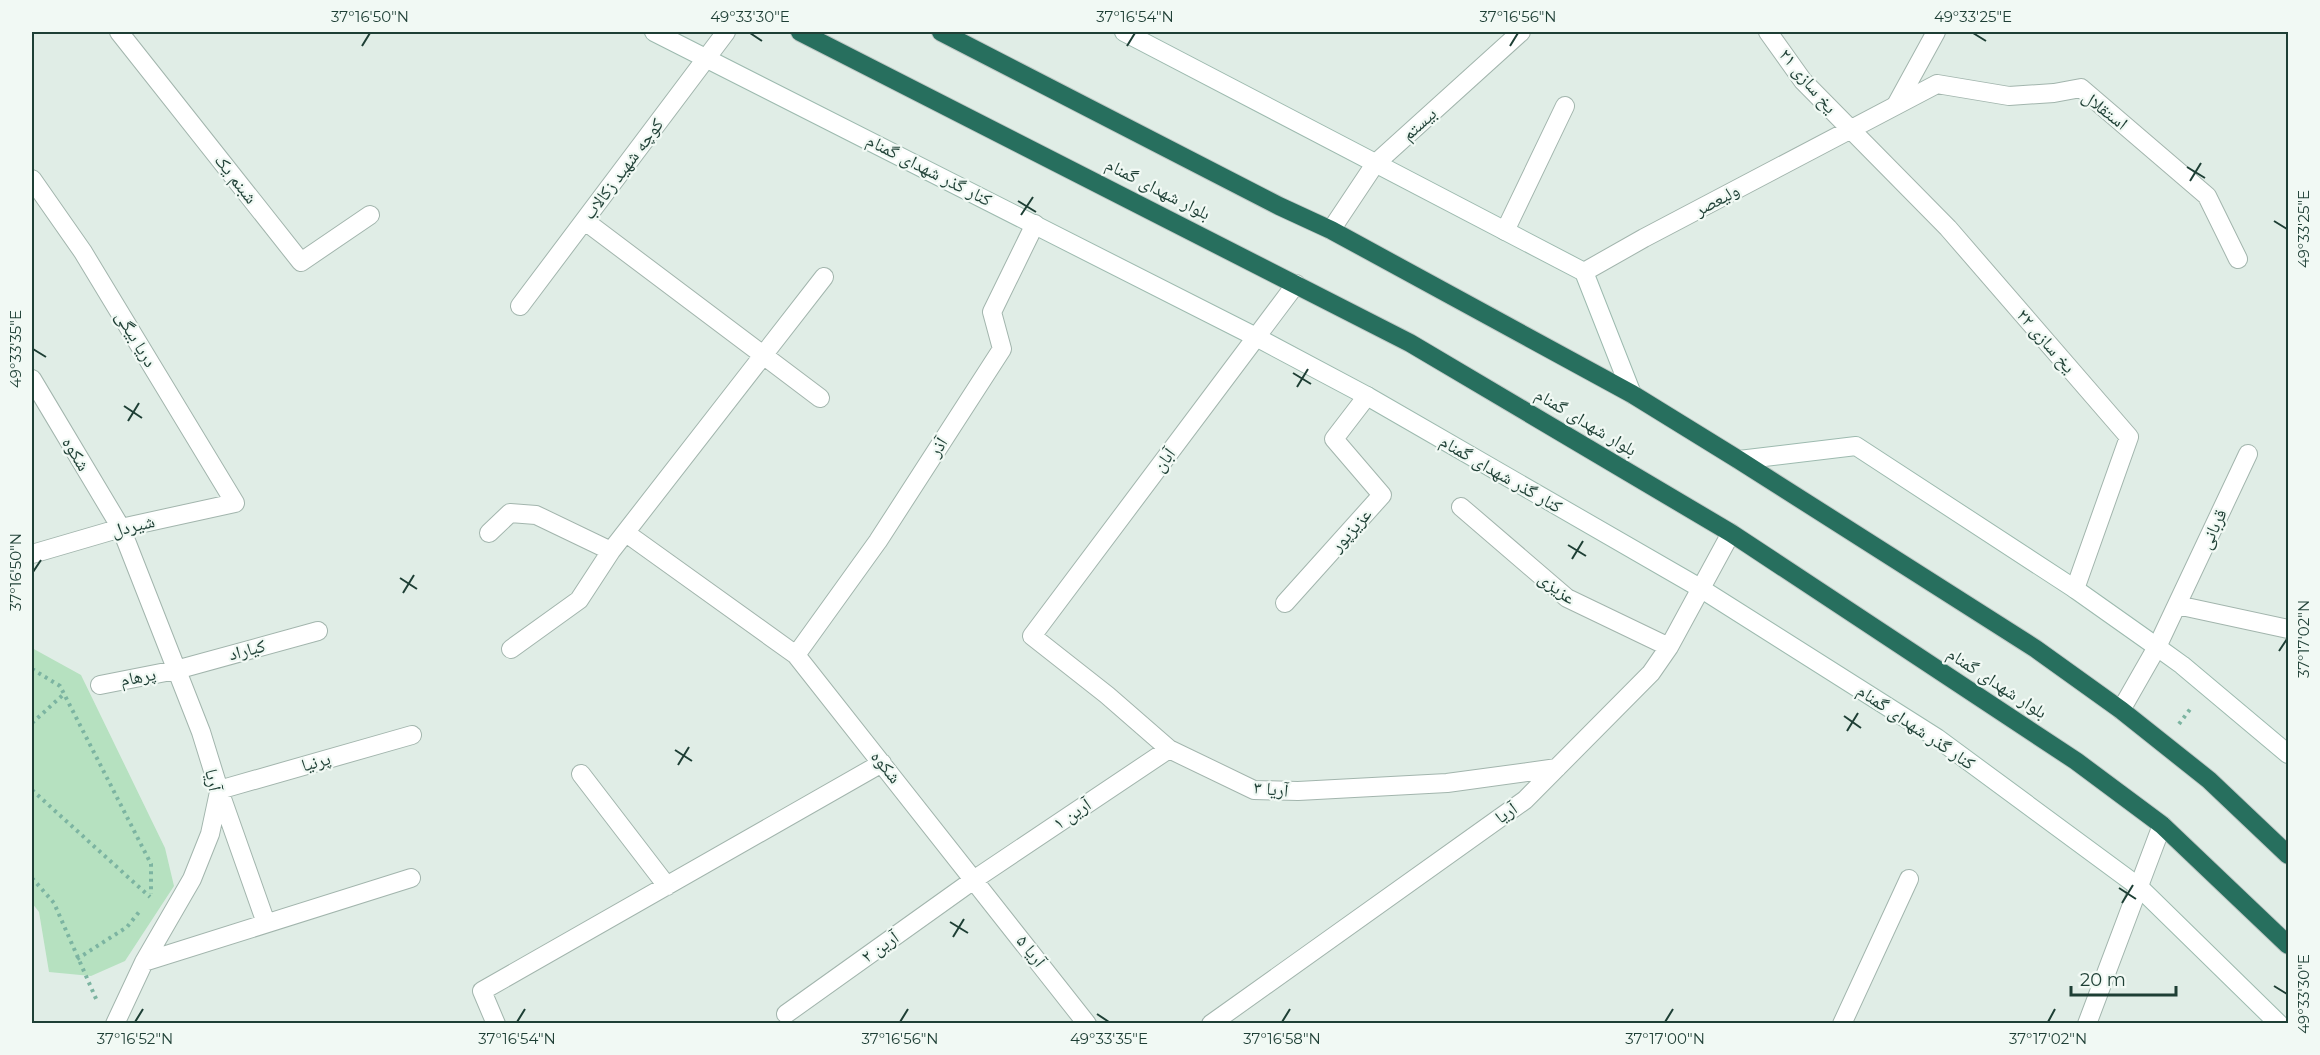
<svg xmlns="http://www.w3.org/2000/svg" width="2320" height="1055" font-family="Montserrat,'Noto Naskh Arabic',sans-serif">
<rect width="100%" height="100%" fill="#e0ede6"/>
<path fill="#b6e1c0" d="M32 648 81 675 165 848 174 886 125 961 91 976 49 972 39 912 32 903Z"/>
<g fill="none" stroke-linecap="round" stroke-linejoin="round">
<g stroke="#a2b5ad" stroke-width="20">
<path id="lane" d="M119 32 301 262 370 215
M1896 105 1936 32
M1505 231 1565 106"/>
</g>
<g stroke="#a2b5ad" stroke-width="20">
<path id="street" d="M1768 32 1803 81 1948 228 2129 437 2075 589
M32 179 83 252 235 503 121 528 32 554
M585 221 820 398
M1331 230 1375 164 1521 32
M1584 272 1644 238 1937 84 2009 96 2054 93 2081 88 2207 196 2238 259
M1296 284 1032 636 1107 695 1169 749 1254 790 1298 791 1447 783 1557 768
M520 306 726 32
M32 379 121 528 201 732 219 790 266 923
M1461 507 1567 598 1669 647
M489 533 510 513 536 515 611 551
M626 533 796 655 1087 1024
M1285 603 1382 495 1334 439 1367 396
M2177 605 2288 629
M511 649 579 600 611 551 824 277
M796 655 878 541 1002 349 992 312 1035 224
M100 685 176 670 318 631
M2121 710 2157 647 2248 454
M581 774 667 886
M219 790 412 735
M144 962 411 878
M786 1014 975 879 1169 749
M115 1024 144 962 192 879 210 834 219 792
M496 1024 482 991 882 763
M1211 1024 1525 800 1651 673 1669 647 1731 533
M1842 1024 1909 879
M2087 1024 2162 825"/>
</g>
<g stroke="#9dbaaf" stroke-width="20">
<path id="secondary" d="M654 32 1256 337 1367 396 1700 588 1937 738 2139 887 2279 1024
M1124 32 1584 272 1632 394
M1739 460 1856 446 2075 589 2157 647 2182 665 2288 754"/>
</g>
<g stroke="#c0c9c6" stroke-width="20">
<path id="highway" d="M800 32 1410 343 1731 533 2076 761 2162 825 2288 945
M941 32 1279 206 1331 230 1632 394 1739 460 2036 649 2121 710 2209 780 2288 855"/>
</g>
<path stroke="#7cb4a1" stroke-width="4" stroke-dasharray="3 4.5" stroke-linecap="butt" d="M32 669 60 686 151 864V894
M32 723 64 694
M2179 724 2191 708
M32 790 150 897
M32 878 54 903 97 1001
M77 959 127 927 139 912"/>
<use href="#lane" stroke="#fff" stroke-width="18"/>
<use href="#street" stroke="#fff" stroke-width="18"/>
<use href="#secondary" stroke="#fff" stroke-width="18"/>
<use href="#highway" stroke="#276f5e" stroke-width="18"/>
</g>
<path fill="none" stroke="#1e3f35" stroke-width="2" d="M750 33 762 41M1973 33 1986 41M362 46 370 33M1127 46 1135 33M1510 46 1518 33M2187 167 2205 178M2190 181 2201 163M1018 201 1036 212M1021 215 1033 197M2274 221 2287 229M33 349 46 357M1293 373 1311 384M1297 387 1308 369M124 406 142 418M128 421 139 403M1568 545 1586 556M1572 559 1583 541M33 572 41 560M400 578 417 589M403 593 414 575M2279 651 2287 639M1844 716 1861 728M1847 731 1858 713M675 750 692 761M678 765 689 747M2119 888 2136 899M2122 903 2133 885M950 922 968 933M953 937 964 919M2274 986 2287 994M1097 1014 1109 1022M135 1022 143 1009M517 1022 525 1009M900 1022 908 1009M1282 1022 1290 1009M1665 1022 1673 1009M2048 1022 2055 1009"/>
<g text-anchor="middle" dominant-baseline="central" stroke-width="4.5" stroke-linejoin="round" paint-order="stroke">
<g font-size="18" fill="#1e3f35" stroke="#f1f9f4">
<text transform="translate(1808 81) rotate(50)">یخ سازی ۲۱</text>
<text transform="translate(2105 110) rotate(38)">استقلال</text>
<text transform="translate(1419 124) rotate(-42)">بیستم</text>
<text transform="translate(623 169) rotate(-53)">کوچه شهید زکالاب</text>
<text transform="translate(929 170) rotate(27)">کنار گذر شهدای گمنام</text>
<text transform="translate(236 179) rotate(52)">شبنم یک</text>
<text transform="translate(1158 189) rotate(27)">بلوار شهدای گمنام</text>
<text transform="translate(1717 200) rotate(-28)">ولیعصر</text>
<text transform="translate(136 339) rotate(59)">دریا بیگی</text>
<text transform="translate(2046 341) rotate(49)">یخ سازی ۲۲</text>
<text transform="translate(1586 422) rotate(31)">بلوار شهدای گمنام</text>
<text transform="translate(938 447) rotate(-57)">آذر</text>
<text transform="translate(76 454) rotate(59)">شکوه</text>
<text transform="translate(1164 460) rotate(-53)">آبان</text>
<text transform="translate(1501 474) rotate(30)">کنار گذر شهدای گمنام</text>
<text transform="translate(133 526) rotate(-14)">شیردل</text>
<text transform="translate(2213 529) rotate(-65)">قربانی</text>
<text transform="translate(1351 530) rotate(-48)">عزیزپور</text>
<text transform="translate(1557 588) rotate(37)">عزیزی</text>
<text transform="translate(247 650) rotate(-15)">کیاراد</text>
<text transform="translate(138 677) rotate(-11)">پرهام</text>
<text transform="translate(1997 683) rotate(33)">بلوار شهدای گمنام</text>
<text transform="translate(1916 727) rotate(34)">کنار گذر شهدای گمنام</text>
<text transform="translate(316 762) rotate(-16)">پرنیا</text>
<text transform="translate(886 767) rotate(51)">شکوه</text>
<text transform="translate(213 780) rotate(79)">آریا</text>
<text transform="translate(1271 789) rotate(6)">آریا ۳</text>
<text transform="translate(1506 813) rotate(-35)">آریا</text>
<text transform="translate(1072 814) rotate(-34)">آرین ۱</text>
<text transform="translate(880 947) rotate(-35)">آرین ۲</text>
<text transform="translate(1031 951) rotate(52)">آریا ۵</text>
</g>
</g>
<rect width="2320" height="1055" fill="none" stroke="#f1f9f4" stroke-width="66"/>
<path d="M2071 986v9h105v-9" fill="none" stroke="#1e3f35" stroke-width="3"/>
<text x="2080" y="986" font-size="18" fill="#1e3f35" stroke="#f1f9f4" stroke-width="4.5" paint-order="stroke">20 m</text>
<rect x="33" y="33" width="2254" height="989" fill="none" stroke="#1e3f35" stroke-width="2"/>
<g font-size="15" text-anchor="middle" fill="#1e3f35">
<text x="370" y="22">37°16'50"N</text>
<text x="750" y="22">49°33'30"E</text>
<text x="1135" y="22">37°16'54"N</text>
<text x="1518" y="22">37°16'56"N</text>
<text x="1973" y="22">49°33'25"E</text>
<text transform="translate(2304 229) rotate(-90)" y="5">49°33'25"E</text>
<text transform="translate(16 349) rotate(-90)" y="5">49°33'35"E</text>
<text transform="translate(16 572) rotate(-90)" y="5">37°16'50"N</text>
<text transform="translate(2304 639) rotate(-90)" y="5">37°17'02"N</text>
<text transform="translate(2304 994) rotate(-90)" y="5">49°33'30"E</text>
<text x="135" y="1044">37°16'52"N</text>
<text x="517" y="1044">37°16'54"N</text>
<text x="900" y="1044">37°16'56"N</text>
<text x="1109" y="1044">49°33'35"E</text>
<text x="1282" y="1044">37°16'58"N</text>
<text x="1665" y="1044">37°17'00"N</text>
<text x="2048" y="1044">37°17'02"N</text>
</g>
</svg>
